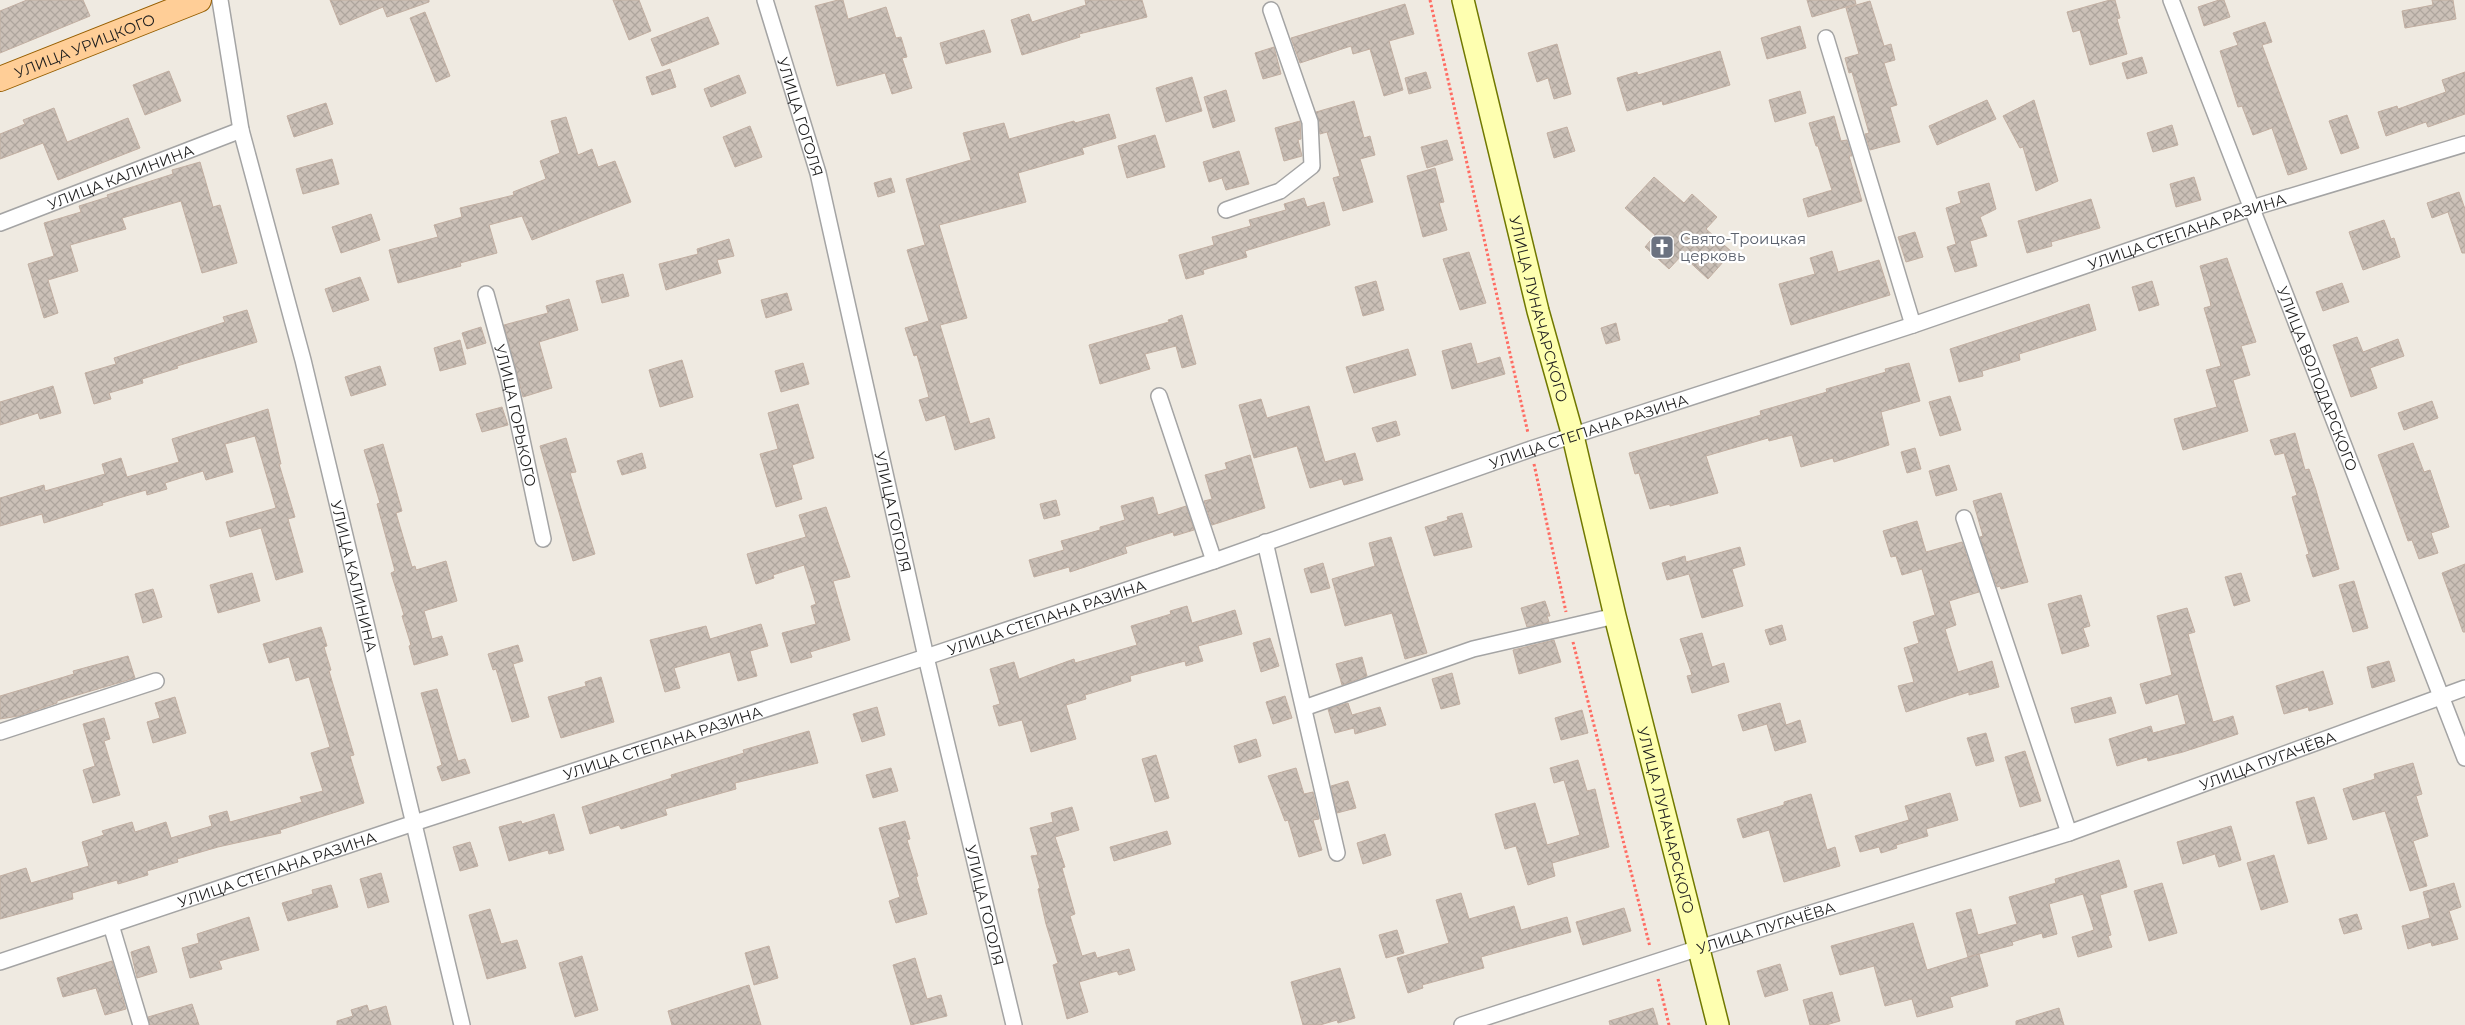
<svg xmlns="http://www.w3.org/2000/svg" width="2465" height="1025" font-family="Montserrat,sans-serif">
<defs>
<pattern id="building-cross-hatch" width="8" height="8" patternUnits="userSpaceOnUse" patternTransform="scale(1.25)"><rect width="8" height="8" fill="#cbc0b7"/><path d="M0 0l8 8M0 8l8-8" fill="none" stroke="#aea59d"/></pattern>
</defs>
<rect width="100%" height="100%" fill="#efeae1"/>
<path fill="url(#building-cross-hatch)" stroke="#c2afa2" d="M27 0H83L90 16 0 53V11Z
M330 0H429V2L387 17 383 7 340 25Z
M613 0H639L651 31 629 40Z
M838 0H843L848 19 886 7 896 38 901 37 907 57 902 58 912 88 892 94 885 73 837 86 815 6Z
M1085 0H1142L1147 17 1079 34 1080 37 1022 55 1011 20 1029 14 1032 22 1086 5Z
M1807 0H1855L1856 4 1812 17Z
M2110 0H2115L2120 18 2117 19 2127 54 2090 65 2080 30 2073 32 2067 12Z
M2219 0H2224L2230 17 2204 26 2198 7Z
M2432 0H2453L2456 19 2405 28 2402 11 2433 5Z
M1870 1 1884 46 1891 44 1895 60 1884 63 1897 105 1890 107 1900 142 1870 150 1865 134 1869 133 1852 72 1849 73 1845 58 1859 54 1846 8Z
M1405 4 1414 34 1389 41 1403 90 1384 96 1370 49 1353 54 1351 46 1300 63 1291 38Z
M425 12 450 76 436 82 410 18Z
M708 17 719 44 662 66 651 39Z
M2265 22 2272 42 2262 45 2307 169 2288 175 2272 128 2253 135 2242 106 2238 107 2220 51 2238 45 2233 33Z
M1800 26 1806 48 1767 59 1761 38Z
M984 30 991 52 946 64 940 43Z
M1557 44 1571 94 1554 99 1548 78 1537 82 1528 53Z
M1274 47 1281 74 1263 79 1255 53Z
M1720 51 1730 85 1663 105 1662 101 1627 111 1617 78 1637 72 1638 75Z
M2142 57 2147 73 2127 79 2122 63Z
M670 69 676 87 652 95 646 77Z
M169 71 181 101 145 115 133 85Z
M1426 72 1431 88 1409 94 1405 78Z
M2465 72V114L2428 127 2426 122 2386 136 2378 112 2397 106 2398 109 2446 92 2442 80Z
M739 75 746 93 711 107 704 89Z
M1192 77 1202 111 1166 122 1156 88Z
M1226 90 1235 121 1213 128 1204 97Z
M1800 91 1806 113 1775 122 1769 100Z
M1987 100 1996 119 1937 145 1929 126Z
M2034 100 2058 181 2036 191 2023 147 2020 148 2003 116Z
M1354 101 1364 138 1370 136 1375 155 1360 159 1373 202 1343 211 1333 178 1340 176 1327 132 1320 134 1316 112Z
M326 103 333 124 294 137 287 116Z
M54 108 67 142 128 118 140 148 58 180 43 143 0 159V134L25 124 23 120Z
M1109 114 1116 138 1082 148 1084 154 1018 173 1026 202 939 225 967 318 940 325 970 424 989 418 995 438 955 450 945 415 926 421 919 400 929 397 917 355 914 356 905 328 929 321 907 250 925 245 906 179 971 160 963 133 1004 123 1009 139 1074 121 1075 123Z
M2347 115 2359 148 2341 154 2329 121Z
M1834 116 1841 141 1847 140 1852 156H1849L1862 201 1808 217 1803 199 1832 190 1818 146H1816L1809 123Z
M566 117 578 155 592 149 598 167 615 161 631 202 532 240 522 216 489 225 497 253 460 263 461 266 398 283 389 250 438 237 434 225 462 217 460 208 514 195 513 192 546 179 540 161 560 153 551 121Z
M1300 121 1301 139 1298 140 1302 156 1284 161 1275 128Z
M2172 125 2178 145 2153 152 2147 133Z
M750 126 762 157 735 167 723 137Z
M1567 127 1575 151 1554 158 1547 133Z
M1155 135 1165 167 1127 178 1118 146Z
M1447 140 1453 160 1427 168 1421 147Z
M1239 151 1249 184 1226 190 1222 178 1209 182 1203 162Z
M332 159 339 184 303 194 296 169Z
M200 162 213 207 220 205 237 263 202 273 181 201 122 218 126 229 70 245 78 271 48 280 58 313 44 318 28 264 54 256 44 223 81 212 79 206 108 197 107 195 173 174 172 170Z
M1435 168 1444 202 1439 203 1447 230 1423 237 1407 176Z
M1654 177 1684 203 1692 194 1717 217 1706 229 1732 252 1708 279 1682 255 1669 269 1645 247 1655 235 1625 208Z
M2194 177 2201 200 2176 207 2170 184Z
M891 178 895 192 878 197 874 183Z
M1989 183 1996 209 1980 217 1987 236 1970 241 1977 266 1955 272 1947 247 1956 244 1946 208 1961 203 1958 192Z
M2459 192 2465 209V253H2462L2448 212 2432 218 2427 203Z
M1304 198 1307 207 1324 202 1330 225 1245 251 1247 257 1203 270 1204 274 1186 279 1179 255 1214 245 1212 237 1251 226 1249 220 1286 210 1284 204Z
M2091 199 2100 228 2051 242 2052 246 2027 253 2018 221Z
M371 214 380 240 341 253 332 227Z
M2384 220 2391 239 2394 238 2400 257 2363 270 2349 232Z
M1915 232 1923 257 1906 262 1898 237Z
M729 239 734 256 717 260 721 273 666 290 659 264 698 254 697 249Z
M1832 251 1838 272 1879 260 1890 295 1791 325 1779 284 1815 274 1810 258Z
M1469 252 1486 303 1460 310 1443 259Z
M2227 258 2256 342 2241 346 2250 375 2233 380 2248 431 2183 450 2174 419 2217 407 2206 370 2221 366 2204 308 2211 306 2210 301 2200 266Z
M623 274 629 296 602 303 596 281Z
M360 277 369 300 333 312 325 289Z
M1376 281 1384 310 1363 316 1355 287Z
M2152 281 2159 305 2139 311 2132 287Z
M2342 283 2349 302 2323 311 2316 292Z
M787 293 792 310 766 318 761 300Z
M569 299 578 330 539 342 552 388 523 397 504 325 548 313 546 306Z
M2089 304 2096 330 2019 354 2020 360 1982 371 1983 376 1959 382 1950 349Z
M247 310 257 342 177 366 178 368 142 379 143 383 109 393 111 399 94 404 85 373 116 364 114 358 225 322 223 317Z
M1182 315 1196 364 1182 368 1176 346 1145 354 1150 369 1100 384 1089 345 1169 322 1168 320Z
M1616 323 1620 340 1606 344 1601 328Z
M481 327 486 343 467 349 462 333Z
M2357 337 2363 352 2398 339 2404 356 2370 368 2377 388 2351 397 2333 345Z
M460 340 466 364 440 371 434 348Z
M1471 343 1477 364 1500 357 1505 374 1452 389 1442 351Z
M1408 349 1416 375 1354 393 1346 367Z
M682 360 693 397 660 407 649 370Z
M803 363 809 384 781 392 775 371Z
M1909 363 1920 401 1881 412 1889 445 1834 462 1833 458 1801 467 1792 435 1769 441 1768 438 1706 456 1718 493 1670 506V504L1650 509 1639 473 1635 474 1629 453 1761 415 1760 411 1827 392 1826 389 1886 372 1885 369Z
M380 366 386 385 351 396 345 377Z
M53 386 61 413 40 419 38 413 0 425V402Z
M1950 396 1961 430 1940 436 1929 402Z
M1261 399 1267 418 1309 406 1325 462 1355 453 1363 480 1344 485 1342 479 1310 488 1297 446 1254 458 1239 405Z
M2432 401 2438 418 2404 430 2398 413Z
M798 404 814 458 792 465 802 499 776 507 760 454 778 449 768 413Z
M502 407 508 425 482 432 476 414Z
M268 409 281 464H279L295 517 288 519 303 572 276 580 261 528 230 537 226 522 276 508 255 436 225 444 233 472 206 480 203 471 165 483 167 489 147 495 146 490 102 503 103 505 44 523 42 514 0 526V498L44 485 45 491 105 474 102 464 121 458 127 477 179 462 172 439Z
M1396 421 1400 435 1377 442 1372 428Z
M2295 433 2305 470 2309 469 2316 490 2339 569 2313 577 2306 555 2309 554 2292 497 2297 495 2284 453 2275 455 2270 440Z
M566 438 576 472 570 473 595 554 573 561 540 446Z
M2413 443 2424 472 2430 470 2449 527 2431 533 2438 553 2419 559 2412 540 2408 541 2378 455Z
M383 444 402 511 396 513 412 567 415 566 416 570 446 561 457 601 424 611 432 639 442 636 448 655 414 665 409 646 411 645 402 616 404 615 391 573 395 571 377 504 380 503 364 450Z
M1915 448 1921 469 1907 473 1901 452Z
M642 453 646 468 622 475 617 461Z
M1250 455 1265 508 1212 525 1204 501 1212 499 1205 475 1227 469 1225 463Z
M1949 465 1957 490 1936 496 1929 471Z
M2001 493 2028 582 2001 589 2000 586 1997 587 1980 537 1983 536 1973 501Z
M1153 497 1158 515 1186 506 1194 530 1174 536 1173 532 1125 547 1127 553 1070 572 1069 567 1034 577 1029 560 1064 550 1061 541 1100 530V527L1125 520 1121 506Z
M1056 500 1060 515 1044 519 1040 504Z
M826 507 850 577 833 581 850 640 810 652 812 657 791 663 782 633 816 624 811 606 816 604 804 565 773 575 774 578 756 584 747 554 806 537 799 515Z
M1462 513 1472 547 1434 556 1425 527 1448 520 1447 517Z
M1917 521 1926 552 1962 542 1979 592 1949 601 1956 625 1945 629 1958 672 1992 661 1999 687 1969 695V692L1906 712 1898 686 1914 682 1904 648 1919 643 1913 622 1935 615 1922 569 1902 575 1896 556 1891 557 1883 531Z
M1391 537 1427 653 1405 659 1392 613 1345 626 1332 579 1375 566 1369 543Z
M1740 547 1745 565 1732 569 1743 606 1702 618 1689 574 1667 580 1662 563 1685 556 1686 562Z
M1323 563 1330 588 1311 593 1304 569Z
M2465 564V632H2463L2442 573Z
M252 573 260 601 218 613 210 585Z
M2241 573 2250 601 2234 606 2225 577Z
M2354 581 2368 628 2353 632 2339 585Z
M153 589 162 617 143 623 135 594Z
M2081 595 2090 626 2083 628 2089 646 2062 654 2048 604Z
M1545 601 1550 616H1547L1549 622 1527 627 1521 608Z
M1187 606 1192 623 1235 610 1242 634 1198 646 1203 661 1186 666 1185 661 1130 676 1131 681 1085 695 1086 699 1066 705 1076 739 1031 752 1022 720 999 726 993 706 1000 704 990 669 1014 662 1019 679 1074 659 1075 663 1137 645 1131 626 1171 614 1170 611Z
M2187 608 2195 632 2188 634 2213 722 2233 716 2238 734 2183 752 2148 761 2147 757 2117 766 2109 739 2151 726 2153 733 2186 724 2178 694 2146 704 2140 684 2172 675 2157 616Z
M761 624 768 646 750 651 757 676 738 681 730 652 674 668 680 688 665 692 650 640 706 626 710 639Z
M1782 625 1786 640 1770 645 1765 630Z
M321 627 327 646 324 647 331 670 329 671 354 755 350 756 364 803 280 830 281 833 218 847 177 859 178 862 147 871 148 875 118 884 117 880 72 893 73 899 0 919V876L26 868 31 883 89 866 82 842 104 835 102 831 132 822 135 832 166 822 171 838 212 826 209 816 227 811 230 822 302 802 300 797 323 791 311 753 330 747 309 677 296 681 289 657 269 663 263 644Z
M1702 633 1712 667 1724 663 1729 682 1692 693 1687 676 1692 675 1680 639Z
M1270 638 1279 666 1261 672 1253 643Z
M1554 640 1561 662 1519 674 1513 650Z
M518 645 523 661 513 664 529 717 512 722 496 669 493 670 488 654Z
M128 656 135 678 57 701V703L19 716 0 719V696L74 674 73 671Z
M1362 657 1367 676 1342 685 1336 664Z
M2389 661 2395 681 2372 688 2367 667Z
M2323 671 2333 704 2309 711 2308 707 2284 714 2276 686Z
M1452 673 1460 704 1441 709 1432 679Z
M601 677 614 722 561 738 548 697 586 686 585 682Z
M437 689 458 761 465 759 470 773 442 781 437 767 442 765 421 693Z
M1285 696 1292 718 1273 724 1266 702Z
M175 697 186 733 153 743 147 722 160 718 155 703Z
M2111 697 2116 713 2075 723 2071 708Z
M1348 703 1352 715 1380 707 1386 725 1355 734 1354 728 1335 733 1328 709Z
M1780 703 1786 725 1800 720 1806 742 1775 751 1767 724 1743 731 1738 715Z
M877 707 885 735 862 742 853 714Z
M1582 710 1588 733 1561 740 1555 718Z
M104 718 110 739 104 741 120 795 93 803 83 770 95 766 83 724Z
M809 731 818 763 735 783 736 789 665 809 667 815 621 829 619 825 590 834 582 807 672 778 671 775 744 753 743 750Z
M1986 733 1994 761 1976 766 1967 738Z
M1256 739 1261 756 1239 763 1234 746Z
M2025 751 2041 801 2020 807 2005 757Z
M1156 755 1169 798 1155 802 1142 759Z
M1578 760 1587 791 1595 789 1609 847 1552 863 1555 876 1528 885 1516 846 1505 849 1495 814 1535 803 1547 845 1580 835 1564 780 1554 783 1550 768Z
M2413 763 2422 794 2416 796 2428 836 2413 841 2427 886 2410 891 2385 811 2353 820 2343 789 2375 779 2374 774Z
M891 768 898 791 873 798 866 775Z
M1296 768 1304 794 1313 792 1319 819 1313 820 1322 850 1299 857 1288 820 1285 821 1268 776Z
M1348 781 1356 808 1337 813 1331 786Z
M1950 793 1958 820 1926 829 1928 836 1896 845 1897 848 1881 853 1879 847 1860 852 1855 836 1909 820 1905 806Z
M1811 794 1827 850 1835 847 1840 866 1784 882 1769 830 1743 838 1737 819 1784 805V802Z
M2314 797 2327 839 2308 844 2296 802Z
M1072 807 1079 830 1055 837 1065 867 1062 868 1075 914 1070 916 1082 956 1095 952 1097 958 1129 949 1135 970 1119 975 1117 971 1079 982 1088 1012 1067 1019 1053 965 1058 963 1046 924 1038 889 1040 888 1031 856 1038 855 1030 828 1053 822 1051 813Z
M554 814 564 850 549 854 548 850 509 861 499 827 521 821 522 824Z
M905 821 910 839 907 840 918 876 916 877 927 914 896 923 889 901 900 897 879 828Z
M2231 826 2241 860 2219 867 2215 854 2183 864 2177 842Z
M1167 831 1171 844 1114 861 1110 847Z
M1385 834 1391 855 1363 864 1357 843Z
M470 842 478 866 460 871 453 847Z
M2274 855 2288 902 2261 910 2247 863Z
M2119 860 2127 887 2100 895 2111 935 2108 936 2112 947 2078 957 2072 937 2094 930 2083 894 2049 904 2057 934 2043 938 2042 933 2012 942 2013 945 1968 957 1956 913 1971 909 1978 935 2017 924 2009 897 2056 883 2055 879Z
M381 873 389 902 368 908 360 879Z
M2162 883 2177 933 2149 941 2134 891Z
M2454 883 2461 907 2449 911 2458 939 2432 946 2431 942 2408 949 2402 926 2430 918 2423 892Z
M331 885 338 907 288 921 282 903 313 894 312 890Z
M1461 893 1469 919 1514 906 1521 930 1567 917 1571 932 1481 957 1484 968 1422 985 1423 988 1408 993 1397 958 1449 943 1436 900Z
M1624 908 1631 931 1583 945 1576 922Z
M490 909 501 944 517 940 526 968 487 979 469 915Z
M2357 914 2362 929 2344 934 2339 919Z
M249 917 259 950 219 961 222 969 190 978 182 948 199 943 197 934Z
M1913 923 1927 970 1979 954 1988 986 1950 997 1953 1007 1917 1017 1912 999 1885 1006 1874 966 1840 975 1831 946Z
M1397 930 1404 953 1386 958 1379 935Z
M149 946 157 972 137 978 131 952Z
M769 946 778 978 754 985 745 953Z
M582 956 598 1010 575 1017 559 963Z
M915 958 927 999 941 995 947 1016 911 1025 893 965Z
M112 961 126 1009 105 1015 96 988 63 997 57 978Z
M1780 964 1788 990 1765 997 1757 971Z
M1340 968 1355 1018 1338 1023 1337 1020 1320 1025H1303L1291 982Z
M749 985 761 1025H672L668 1011Z
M1832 992 1840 1021 1826 1025H1810L1803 1000Z
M192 1004 199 1025H150L148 1017Z
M367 1005 369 1011 386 1006 391 1025H337V1021L353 1016 351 1010Z
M1653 1008 1658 1025H1610L1609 1021Z
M2059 1008 2064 1025H2016V1021Z"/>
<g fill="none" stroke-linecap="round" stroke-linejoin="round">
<g stroke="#a4a4a4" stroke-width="18">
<g id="minor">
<path id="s1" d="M220 0 241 130 303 360 462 1025"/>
<path id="s2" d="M765 0 818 173 926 657 1014 1025"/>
<path id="s3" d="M2171 0 2465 758"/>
<path d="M1826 38 1913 325"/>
<path d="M1226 210 1280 191 1312 166 1310 122 1271 10"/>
<path id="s4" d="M0 223 241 130"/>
<path id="s5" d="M486 294 508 374 543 539"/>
<path d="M1159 396 1214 561"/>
<path d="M1964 518 2069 833"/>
<path d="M1265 542 1337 853"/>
<path d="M1304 708 1473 649 1615 616"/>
<path d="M0 732 156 681"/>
<path d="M111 925 141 1025"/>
<path id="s6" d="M0 962 414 823 926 657 1214 561 1531 449 1913 325 2252 208 2465 144"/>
<path id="s7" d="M1462 1025 1699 948 2069 833 2465 688"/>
</g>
</g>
<g stroke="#707800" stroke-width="24">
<g id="secondary">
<path id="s8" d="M1463 0 1538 311 1573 436 1615 616 1718 1025"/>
</g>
</g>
<g stroke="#965e00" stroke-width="26">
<g id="primary">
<path id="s9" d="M0 79 199 0"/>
</g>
</g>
<path stroke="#ff6c63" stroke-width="3" stroke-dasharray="2.5 2.5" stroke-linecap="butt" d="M1430 0 1528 433
M1534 464 1566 612
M1573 642 1650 947
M1658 979 1669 1025"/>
<use href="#minor" stroke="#fff" stroke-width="15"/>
<use href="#secondary" stroke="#feffb0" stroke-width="21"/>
<use href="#primary" stroke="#ffce97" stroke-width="24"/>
</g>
<defs>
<g id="church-square" transform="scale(1.25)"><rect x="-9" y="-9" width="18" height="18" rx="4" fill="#6b7280" stroke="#fff"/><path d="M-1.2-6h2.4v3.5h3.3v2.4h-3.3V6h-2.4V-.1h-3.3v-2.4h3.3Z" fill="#fff"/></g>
</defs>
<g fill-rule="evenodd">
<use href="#church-square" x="1662" y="247"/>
</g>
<g text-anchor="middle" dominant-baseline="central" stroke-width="4.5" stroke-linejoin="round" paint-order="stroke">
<g font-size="15" fill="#1d1d1d" stroke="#fff">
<text stroke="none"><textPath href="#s9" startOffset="91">УЛИЦА УРИЦКОГО</textPath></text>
<text stroke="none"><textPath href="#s2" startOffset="122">УЛИЦА ГОГОЛЯ</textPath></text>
<text stroke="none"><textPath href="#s4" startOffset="129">УЛИЦА КАЛИНИНА</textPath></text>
<text stroke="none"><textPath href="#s6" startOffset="2306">УЛИЦА СТЕПАНА РАЗИНА</textPath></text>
<text stroke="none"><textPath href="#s8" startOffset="318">УЛИЦА ЛУНАЧАРСКОГО</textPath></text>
<text stroke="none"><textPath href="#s3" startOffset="406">УЛИЦА ВОЛОДАРСКОГО</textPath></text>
<text stroke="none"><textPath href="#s5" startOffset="125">УЛИЦА ГОРЬКОГО</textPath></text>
<text stroke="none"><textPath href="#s6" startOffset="1675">УЛИЦА СТЕПАНА РАЗИНА</textPath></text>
<text stroke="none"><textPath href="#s2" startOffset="528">УЛИЦА ГОГОЛЯ</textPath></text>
<text stroke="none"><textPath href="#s1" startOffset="592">УЛИЦА КАЛИНИНА</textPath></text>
<text stroke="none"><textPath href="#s6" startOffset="1102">УЛИЦА СТЕПАНА РАЗИНА</textPath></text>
<text stroke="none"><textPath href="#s6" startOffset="698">УЛИЦА СТЕПАНА РАЗИНА</textPath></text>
<text stroke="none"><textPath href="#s7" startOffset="848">УЛИЦА ПУГАЧЁВА</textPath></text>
<text stroke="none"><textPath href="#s8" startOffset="845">УЛИЦА ЛУНАЧАРСКОГО</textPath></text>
<text stroke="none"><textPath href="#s6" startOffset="292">УЛИЦА СТЕПАНА РАЗИНА</textPath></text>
<text stroke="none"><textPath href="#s2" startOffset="932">УЛИЦА ГОГОЛЯ</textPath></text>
<text stroke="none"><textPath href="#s7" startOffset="319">УЛИЦА ПУГАЧЁВА</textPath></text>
</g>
<g font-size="15" fill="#5b616d" stroke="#fff" text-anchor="start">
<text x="1680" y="238">Свято-Троицкая<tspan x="1680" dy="17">церковь</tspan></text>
</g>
</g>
</svg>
